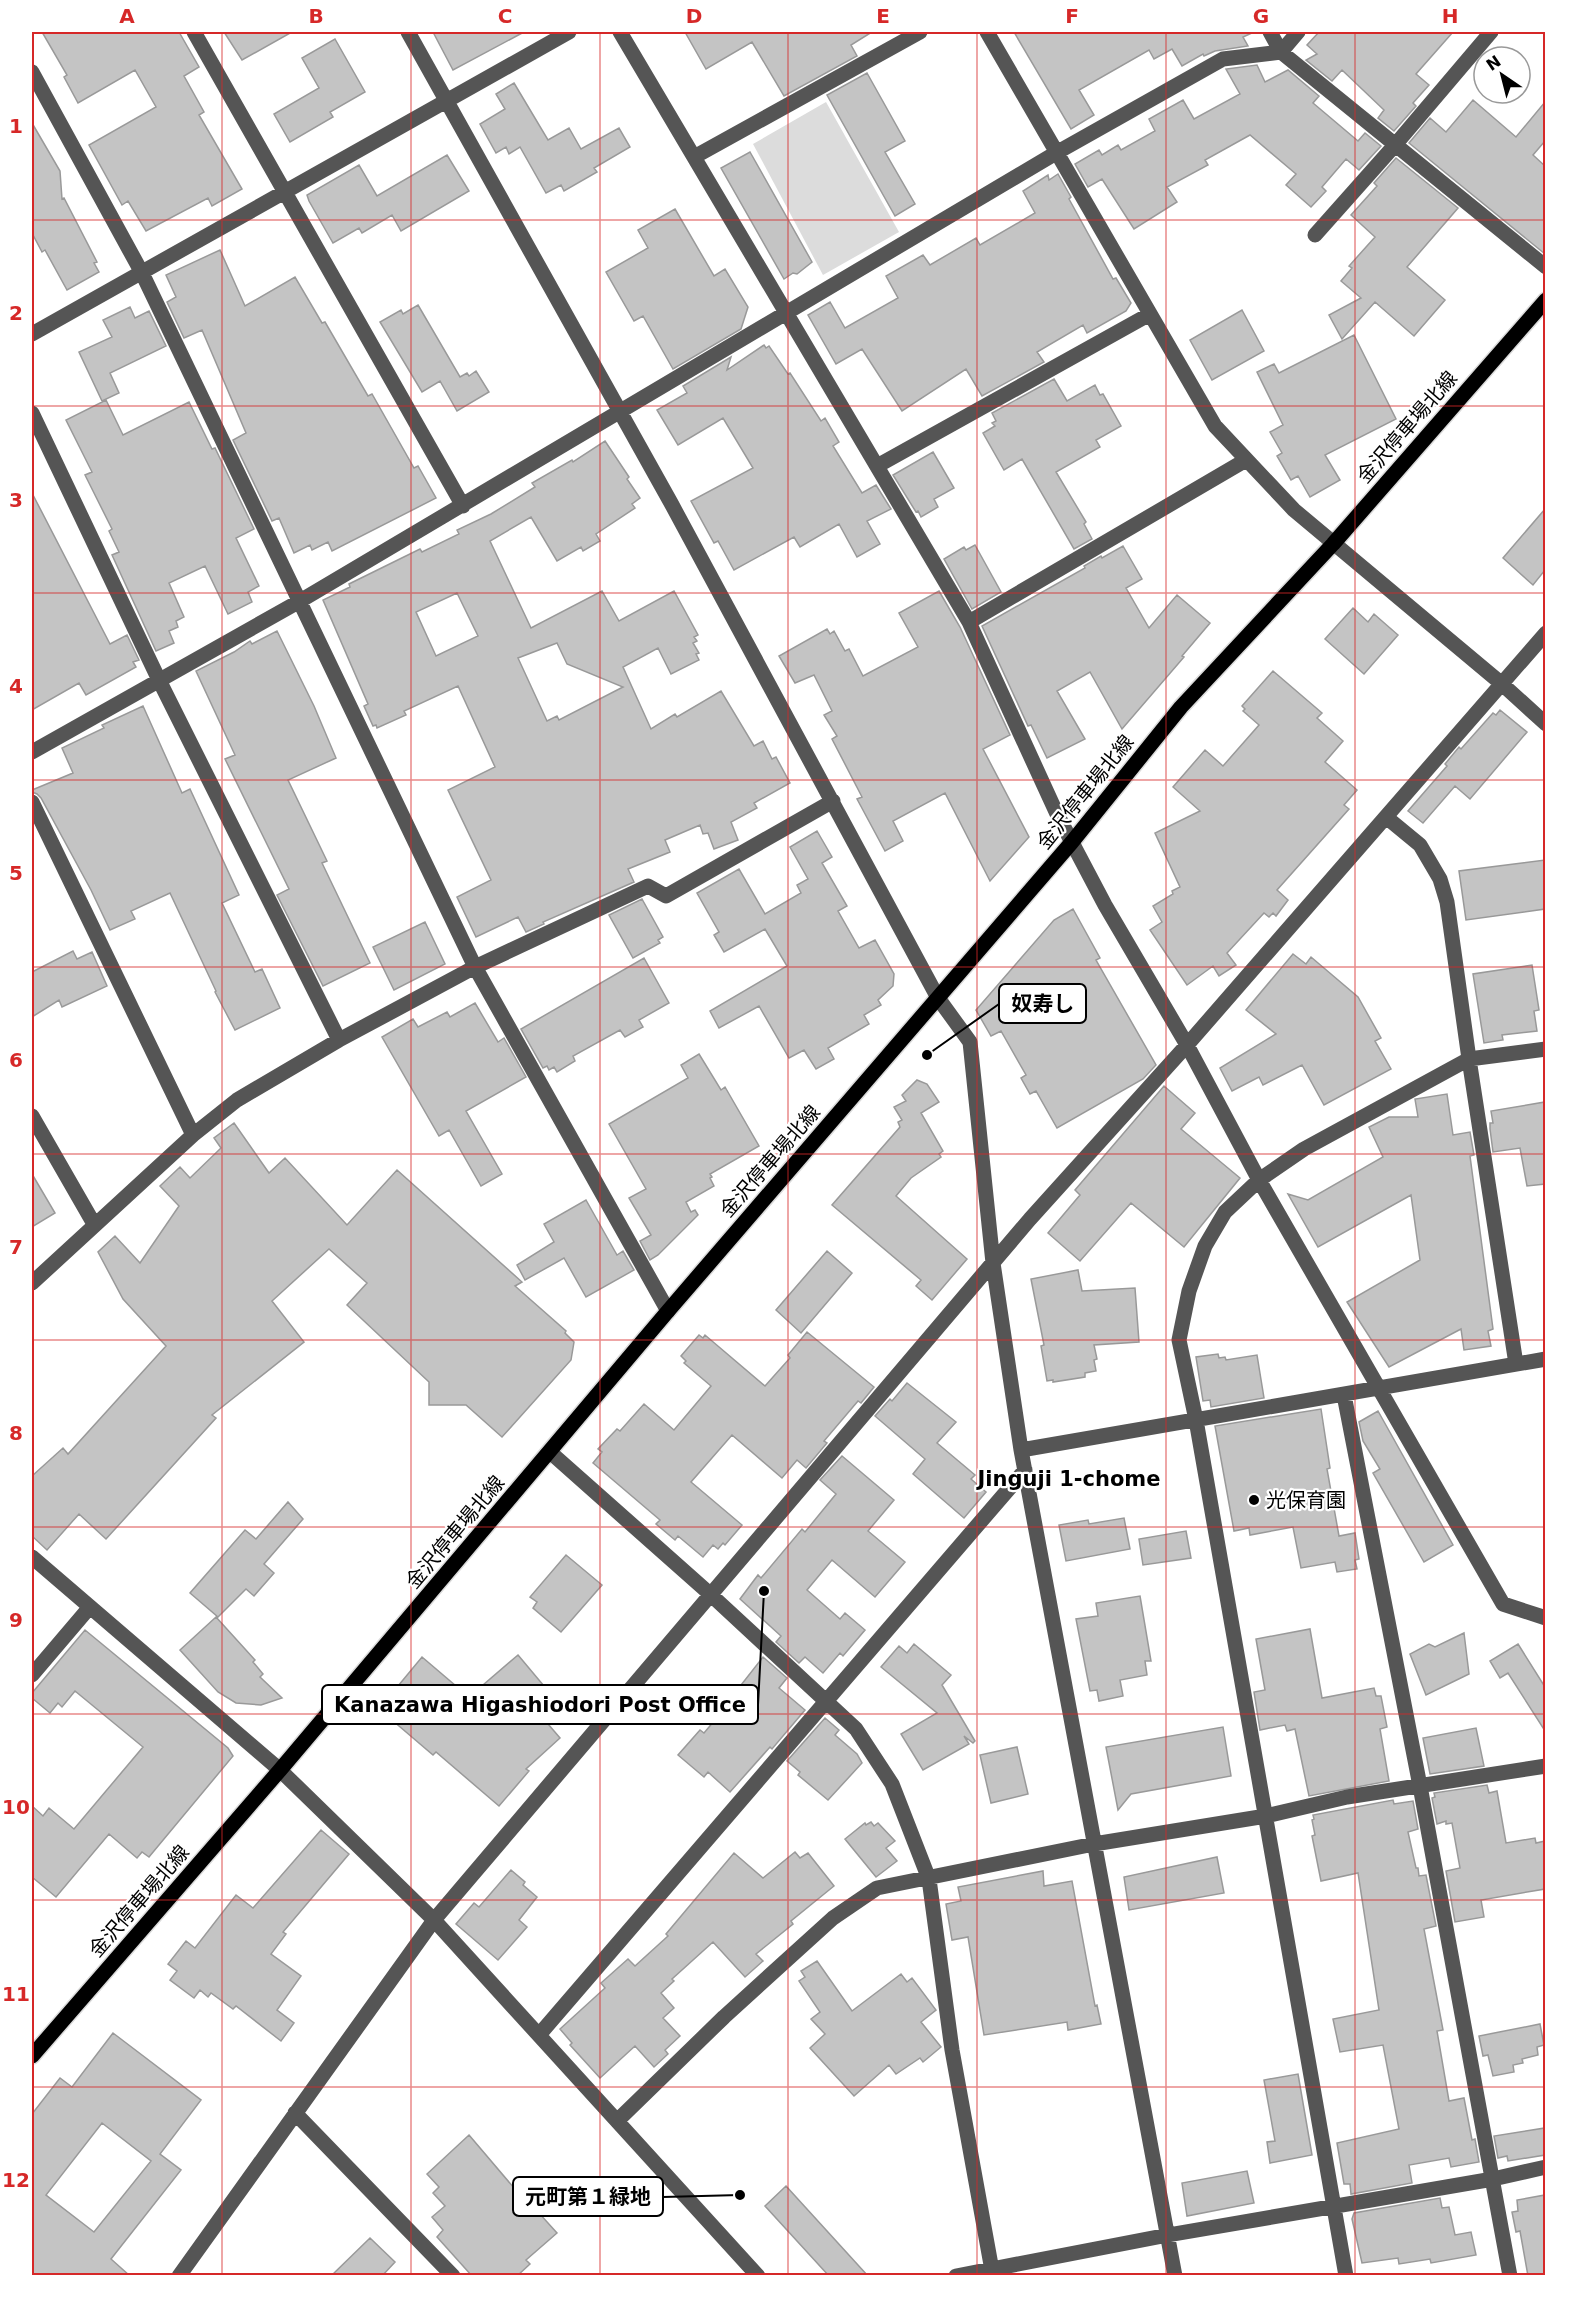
<svg xmlns="http://www.w3.org/2000/svg" width="1577" height="2307" font-family="'DejaVu Sans','Noto Sans JP',sans-serif">
<rect width="100%" height="100%" fill="#fff"/>
<path fill="#dcdcdc" d="M826 102 899 232 823 275 753 144Z"/>
<path fill="#c4c4c4" stroke="#999" stroke-width="1.5" fill-rule="evenodd" d="M42 32H179L199 67 184 76 204 112 199 115 242 189 212 206 208 198 146 231 128 201 122 205 89 145 156 107 135 70 78 103 64 77 67 75Z
M224 32H292L242 60Z
M433 32H524L453 70Z
M685 32H872L851 45 857 56 784 96 752 42 706 69Z
M1014 32H1254L1243 37 1248 46 1215 51 1204 56 1203 54 1182 66 1172 49 1154 59 1149 50 1079 90 1094 115 1071 129Z
M1319 32H1453L1416 74 1429 85 1413 103 1416 106 1394 131 1378 118 1384 110 1342 70 1332 81 1306 60 1317 54 1307 45Z
M335 39 365 92 330 112 333 117 290 142 274 114 319 88 302 58Z
M1257 65 1265 82 1288 70 1319 96 1313 103 1358 141 1365 133 1381 146 1359 170 1346 159 1322 187 1326 191 1311 207 1286 185 1296 174 1250 135 1205 160 1208 165 1167 187 1177 202 1134 229 1102 179 1088 187 1075 164 1099 150 1102 155 1118 145 1121 150 1155 131 1149 119 1183 100 1194 119 1240 94 1226 69Z
M867 73 905 141 885 152 915 204 895 216 827 95Z
M514 83 548 140 569 128 581 149 619 128 630 147 594 168 597 172 564 191 561 185 546 193 520 147 509 154 506 147 496 153 480 124 505 109 496 94Z
M1473 100 1516 137 1545 102V141L1533 155 1545 166V254L1409 143 1430 118 1446 132Z
M32 123 60 171 62 199 64 198 97 262 94 263 99 272 67 290 45 250 42 252 32 233Z
M750 152 812 262 797 274 793 273 784 279 721 168Z
M447 155 469 191 401 231 392 215 362 233 359 228 333 243 309 201 307 195 359 165 377 196Z
M1396 158 1458 208 1407 267 1445 300 1414 336 1375 302 1342 339 1329 315 1361 298 1341 281 1352 268 1349 266 1375 237 1351 215 1377 186 1374 183Z
M1058 174 1071 197 1069 199 1113 279 1116 278 1131 303 1126 311 1087 333 1083 325 1037 352 1044 362 982 396 966 369 902 411 862 349 836 364 808 315 830 302 845 328 898 298 886 276 923 255 930 265 976 238 980 245 1035 213 1023 191 1048 175 1049 180Z
M675 209 714 276 725 269 748 307 741 329 673 369 643 316 634 321 606 272 648 248 638 230Z
M220 250 245 306 295 277 322 323 325 322 368 396 372 394 414 468 418 466 436 498 332 551 328 542 312 550 310 545 294 553 279 518 272 521 233 440 246 433 202 330 184 338 167 302 176 297 166 275Z
M418 305 460 377 467 373 469 376 476 371 489 392 457 411 440 381 422 392 380 322 401 310 403 314Z
M130 307 135 318 149 311 166 346 110 373 119 393 102 401 79 352 112 337 103 320Z
M1242 310 1264 351 1212 380 1190 340Z
M1354 335 1396 419 1325 455 1340 480 1310 497 1298 476 1291 480 1277 456 1282 453 1270 432 1283 425 1257 372 1274 364 1279 373Z
M764 345 766 348 769 346 788 374 790 373 821 421 825 418 839 442 833 446 862 493 876 485 891 509 867 521 880 544 857 557 839 524 800 547 794 537 734 570 718 541 714 543 691 501 753 468 723 418 678 445 657 410 687 393 683 386 731 357 727 370Z
M1054 379 1067 401 1095 385 1100 395 1103 394 1121 426 1096 440 1100 447 1056 472 1086 522 1084 524 1092 539 1074 549 1022 459 1004 470 983 433 995 426 992 423 996 421 992 413Z
M106 400 123 435 189 402 212 449 215 448 254 529 236 538 259 586 248 592 252 602 228 614 205 566 169 583 184 617 176 621 178 627 169 631 174 643 156 651 112 555 119 552 109 531 112 529 85 475 92 472 66 420Z
M605 441 629 477 627 479 640 498 632 504 635 508 596 534 600 541 583 551 581 547 557 561 531 517 490 541 531 628 602 591 619 621 674 591 698 635 694 637 697 641 693 643 699 653 696 654 699 660 671 674 658 648 623 667 651 729 675 714 677 717 721 691 754 746 763 741 772 759 776 757 790 783 754 803 757 808 731 822 738 840 714 849 708 833 703 834 700 825 665 840 670 852 628 869 634 882 543 922 544 924 526 932 518 917 476 937 457 897 491 880 448 790 495 767 458 686 404 711 406 715 377 728 376 725 373 726 364 706 368 704 323 600 350 587 349 584 420 549 422 552 459 534 457 530 491 514 535 487 532 483 572 460 573 462ZM457 593 478 636 436 656 416 612ZM557 643 567 664 623 687 559 720 557 716 547 721 518 658Z
M933 452 954 488 934 499 938 507 921 517 918 511 916 512 893 475Z
M32 493 110 644 127 635 139 660 133 662 136 667 86 695 79 683 32 710Z
M1545 509V570L1533 585 1503 558Z
M975 545 1001 592 972 609 944 559 964 547 966 550Z
M1123 546 1142 579 1126 588 1149 628 1177 595 1210 623 1182 656 1184 657 1122 729 1090 672 1057 691 1085 739 1047 758 1031 725 1028 726 982 626 1085 568 1084 566 1101 556 1102 558Z
M939 591 960 627 1010 735 983 749 1029 837 990 881 945 793 893 821 903 841 885 851 857 799 862 797 832 739 837 736 824 715 832 711 814 675 795 683 779 656 827 629 830 634 834 631 845 651 849 649 863 676 918 647 899 613Z
M1353 608 1368 622 1374 614 1398 635 1364 674 1325 639Z
M277 631 314 706 336 758 288 780 327 861 322 863 370 963 323 986 277 895 289 889 225 759 235 755 196 671 234 652 250 641 252 644Z
M1273 671 1322 713 1317 718 1343 741 1325 762 1357 790 1344 805 1349 809 1277 890 1288 900 1276 916 1273 913 1269 917 1264 913 1227 953 1236 965 1219 976 1213 966 1187 985 1150 930 1162 922 1153 906 1173 894 1172 891 1180 887 1155 833 1200 811 1173 787 1205 750 1223 766 1259 725 1243 711 1245 709 1242 706Z
M143 706 182 793 190 789 239 895 222 903 255 972 262 969 280 1008 235 1030 215 992 216 991 170 893 131 911 135 919 110 930 91 890 41 798 37 794 32 792V790L73 773 62 748 104 728 102 725Z
M1500 710 1527 732 1470 799 1455 786 1423 823 1408 811 1447 766 1445 764 1459 747 1461 749 1493 713 1496 715Z
M817 831 832 857 822 863 847 906 838 911 859 948 875 940 894 974 893 986 878 1000 881 1005 864 1015 869 1024 828 1048 834 1059 816 1069 804 1050 789 1058 759 1006 719 1028 710 1011 787 966 765 929 724 952 714 935 719 932 697 893 739 869 765 914 801 893 797 885 808 879 790 847Z
M1545 860V909L1466 920 1459 871Z
M642 899 663 937 658 940 660 943 633 958 609 915Z
M1073 909 1100 958 1096 960 1156 1065 1143 1079 1057 1128 1036 1091 1030 1094 1021 1078 1026 1075 1001 1031 991 1036 976 1010 1054 920Z
M425 922 445 964 394 990 373 947Z
M73 951 77 959 92 952 107 986 62 1007 59 1000 32 1017V972Z
M1293 954 1306 964 1311 957 1358 997 1381 1038 1375 1041 1391 1069 1324 1105 1302 1065 1263 1085 1259 1077 1232 1091 1220 1068 1276 1034 1246 1010Z
M644 958 669 1003 639 1020 643 1027 625 1037 620 1030 573 1056 575 1061 557 1072 554 1067 549 1070 547 1066 543 1068 521 1029Z
M1532 965 1539 1010 1534 1011 1537 1031 1502 1035 1503 1040 1484 1043 1473 974Z
M475 1003 498 1042 504 1038 526 1077 466 1111 502 1174 481 1186 449 1130 439 1136 382 1037 413 1019 418 1027 447 1012 450 1017Z
M699 1054 721 1090 725 1087 759 1146 710 1174 712 1177 710 1178 714 1186 686 1202 691 1212 695 1210 698 1215 658 1255 650 1260 640 1241 651 1235 629 1198 646 1189 609 1124 688 1078 681 1065Z
M917 1080 927 1084 939 1102 921 1113 943 1151 939 1154 941 1157 911 1178 896 1196 967 1259 932 1300 916 1286 921 1280 832 1205 900 1127 898 1122 902 1120 894 1107 906 1101 902 1095Z
M1164 1086 1195 1113 1181 1129 1240 1178 1184 1247 1131 1203 1080 1261 1048 1233 1080 1195 1075 1190Z
M1447 1094 1453 1135 1470 1132 1474 1155 1470 1156 1493 1329 1488 1331 1491 1346 1464 1350 1461 1329 1389 1367 1347 1302 1420 1260 1411 1195 1318 1247 1288 1194 1308 1200 1383 1157 1369 1127 1389 1117H1418L1415 1099Z
M1545 1102V1184L1527 1186 1520 1148 1493 1152 1490 1129V1123H1493L1491 1111Z
M234 1123 269 1173 285 1158 347 1225 397 1170 522 1282 515 1286 566 1331 565 1333 574 1342 571 1360 502 1437 466 1405H429V1382L347 1305 367 1283 329 1249 272 1301 304 1342 212 1415 216 1418 106 1539 79 1514 47 1550 32 1536V1476L63 1448 68 1454 166 1346 123 1299 98 1252 115 1236 140 1263 179 1206 160 1186 180 1167 190 1178 221 1148 214 1138Z
M32 1174 55 1213 32 1227Z
M586 1200 617 1255 623 1251 634 1270 586 1297 564 1258 525 1280 517 1265 554 1242 544 1224Z
M827 1251 852 1273 801 1333 776 1310Z
M1078 1270 1082 1291 1135 1288 1139 1342 1094 1345 1097 1359 1094 1360 1096 1371 1085 1373V1377L1053 1382V1380L1047 1381 1041 1346 1044 1345 1031 1279Z
M807 1332 874 1387 861 1403 858 1401 824 1441 827 1443 806 1468 797 1460 782 1478 732 1435 691 1482 742 1525 725 1545 723 1543 718 1549 713 1545 703 1557 678 1536 675 1540 656 1524 660 1520 593 1463 602 1452 598 1449 617 1429 620 1431 644 1404 674 1430 711 1386 684 1363 686 1361 681 1356 699 1335 703 1338 705 1335 765 1386 790 1358 788 1355Z
M1218 1354 1219 1358 1225 1357 1226 1360 1257 1355 1264 1398 1211 1407 1210 1400 1203 1401 1196 1357Z
M907 1383 956 1422 937 1443 975 1475 971 1479 986 1492 964 1518 913 1474 925 1459 875 1416 890 1399 892 1401Z
M1321 1409 1330 1468 1327 1469 1339 1536 1355 1533 1359 1559 1355 1560 1357 1569 1337 1572 1335 1562 1301 1568 1293 1527 1250 1535 1249 1528 1234 1531 1215 1426Z
M1378 1411 1453 1545 1424 1562 1373 1473 1380 1469 1363 1441 1359 1422Z
M842 1456 894 1500 868 1531 905 1562 875 1597 832 1560 807 1590 840 1619 845 1613 865 1630 843 1656 840 1653 823 1673 805 1657 799 1663 776 1642 781 1636 740 1599 758 1575 761 1578 802 1529 805 1532 836 1494 820 1480Z
M288 1502 303 1519 264 1564 274 1573 254 1596 246 1589 218 1617 190 1593 245 1530 256 1539Z
M1124 1518 1130 1549 1066 1561 1059 1525 1088 1520 1089 1524Z
M1186 1531 1191 1558 1143 1565 1139 1539Z
M566 1555 602 1585 561 1632 533 1608 537 1602 530 1597Z
M1140 1596 1151 1661H1145L1147 1675 1120 1680 1123 1696 1099 1701 1097 1690 1090 1691 1076 1619 1098 1616 1096 1603Z
M216 1617 255 1660 253 1662 263 1674 260 1677 282 1698 261 1705 236 1703 218 1692 180 1650Z
M1310 1629 1322 1698 1374 1688 1376 1696H1381L1387 1727 1380 1729 1389 1781 1309 1796 1295 1729 1287 1731 1285 1725 1260 1730 1254 1692 1265 1690 1256 1639Z
M85 1630 228 1748 233 1756 149 1857 142 1852 137 1858 109 1834 56 1897 32 1877V1806L43 1816 49 1808 74 1829 143 1747 75 1691 62 1707 58 1703 50 1713 32 1698V1693Z
M1464 1633 1469 1674 1426 1695 1410 1654 1429 1644 1435 1647Z
M914 1644 951 1675 942 1685 975 1741 973 1743 964 1736 969 1744 923 1770 901 1734 937 1713 881 1667 899 1646 907 1653Z
M1518 1644 1545 1687V1731L1508 1673 1500 1678 1490 1661Z
M518 1655 544 1686 530 1703 560 1738 526 1769 529 1771 499 1806 436 1752 433 1755 379 1709 422 1657 469 1697Z
M763 1657 787 1678 779 1688 805 1710 772 1749 770 1747 730 1792 708 1772 704 1777 678 1755 700 1730 704 1733 736 1695 734 1694Z
M825 1718 839 1730 835 1735 857 1754 862 1763 828 1800 798 1775 800 1772 787 1761Z
M1223 1727 1231 1776 1131 1794 1118 1810 1106 1747Z
M1476 1728 1484 1766 1430 1774 1423 1738Z
M1017 1747 1028 1794 991 1803 980 1755Z
M1487 1785 1489 1793 1497 1791 1506 1843 1535 1838 1536 1843 1545 1841V1889L1481 1900 1484 1917 1455 1922 1446 1871 1460 1868 1452 1823 1446 1824V1821L1437 1824 1432 1798 1435 1797 1434 1793Z
M1393 1800 1394 1804 1413 1801 1418 1829 1408 1832 1416 1868H1418L1419 1876 1426 1875 1436 1926 1424 1929 1443 2030 1437 2031 1449 2101 1464 2098 1472 2140 1475 2139 1479 2162 1451 2167 1449 2158 1409 2165 1412 2183 1351 2194 1350 2184H1344L1337 2143 1399 2129 1383 2045 1340 2052 1333 2019 1379 2010 1358 1873 1321 1881 1312 1836 1315 1835 1312 1820 1314 1819 1313 1815Z
M871 1822 874 1826 878 1823 895 1841 886 1848 897 1861 876 1877 845 1839 865 1823 866 1825Z
M321 1830 349 1854 283 1932 286 1934 271 1954 301 1976 277 2010 294 2023 281 2041 236 2006 233 2009 211 1993 208 1997 200 1990 194 1998 170 1980 177 1971 168 1964 186 1941 195 1948 236 1895 253 1908Z
M795 1852 800 1858 808 1853 834 1886 791 1921 793 1924 756 1954 763 1961 745 1977 713 1942 672 1979 674 1981 661 1993 674 2008 663 2018 680 2036 665 2050 668 2054 654 2067 635 2046 600 2078 570 2045 572 2043 560 2029 605 1988 601 1983 628 1959 635 1966 668 1936 666 1934 734 1853 763 1878Z
M1217 1857 1224 1893 1129 1910 1124 1877Z
M511 1870 525 1882 523 1885 537 1897 519 1920 527 1927 498 1960 456 1924 474 1903 479 1907Z
M1043 1871 1044 1886 1072 1881 1095 2006 1097 2005 1101 2024 1068 2030 1067 2022 984 2035 968 1937 952 1940 946 1904 961 1901 958 1887Z
M817 1961 852 2011 901 1974 907 1982 912 1978 936 2010 921 2022 941 2047 923 2062 920 2058 896 2074 889 2065 854 2096 810 2048 825 2034 811 2019 820 2012 799 1981 805 1977 801 1971Z
M1540 2024 1544 2045 1537 2047 1538 2055 1522 2059 1523 2063 1513 2065 1514 2072 1493 2076 1488 2055 1483 2056 1479 2036Z
M113 2033 201 2100 160 2154 181 2170 111 2259 130 2276H32V2114L60 2078 72 2087ZM102 2123 151 2161 94 2232 46 2195Z
M1298 2074 1312 2155 1270 2163 1267 2142 1275 2141 1264 2080Z
M1545 2128V2155L1508 2161 1507 2156 1498 2158 1494 2136Z
M469 2135 537 2215 539 2213 557 2233 526 2260 530 2264 517 2276H472L437 2237 443 2230 432 2217 445 2206 433 2193 439 2187 427 2174Z
M1247 2171 1254 2203 1187 2216 1182 2183Z
M786 2186 868 2276H829L765 2206Z
M1545 2195V2276H1528L1520 2231 1516 2232 1512 2212 1518 2211 1517 2200Z
M1440 2198 1442 2208 1449 2207 1455 2235 1471 2232 1476 2255 1431 2263 1430 2259 1399 2264 1398 2258 1362 2263 1352 2219 1354 2213Z
M370 2238 395 2262 382 2276H331Z"/>
<g fill="none" stroke-linecap="round" stroke-linejoin="round">
<g stroke="#dbdbdb" stroke-width="18">
<path id="major" d="M32 2056 280 1770 668 1311 1072 842 1181 707 1333 544 1546 300"/>
</g>
<path stroke="#555" stroke-width="15" d="M194 32 463 506
M408 32 671 503 938 998 970 1042 993 1263 1021 1450 1175 2276
M620 32 969 622 1057 814 1105 905 1187 1045 1259 1180 1503 1604 1546 1618
M987 32 1215 426 1294 510 1502 684 1546 724
M1270 32 1281 52 1546 267
M32 72 142 273 475 967 668 1311
M694 157 920 32
M1315 235 1395 145 1491 32
M32 334 569 32
M32 413 159 680 339 1040
M877 466 1150 314
M969 622 1246 460
M32 752 300 601 1056 153 1223 59 1281 52 1298 32
M32 802 193 1135
M1386 817 1420 845 1440 879 1447 902 1469 1059 1516 1364
M32 1116 94 1224
M32 1283 193 1135 237 1100 339 1040 475 967 648 886 666 896 833 801
M1344 1395 1420 1786 1510 2276
M1021 1450 1546 1359
M550 1452 710 1594 856 1729 892 1784 929 1879 952 2050 993 2276
M32 1557 280 1770 434 1920 758 2276
M32 1675 89 1608
M539 2035 1025 1470
M295 2113 453 2276
M617 2121 724 2017 833 1918 877 1888 1094 1844 1266 1816 1347 1797 1546 1766
M179 2276 434 1920 1030 1219 1187 1045 1546 633
M956 2276 1168 2235 1493 2179 1546 2167
M1346 2276 1196 1420 1179 1340 1189 1291 1205 1246 1225 1212 1259 1180 1304 1149 1469 1059 1546 1049"/>
<use href="#major" stroke="#000" stroke-width="15"/>
</g>
<path fill="none" stroke="#d62828" stroke-width="1.5" stroke-opacity="0.55" d="M222 32V2276M411 32V2276M600 32V2276M788 32V2276M977 32V2276M1166 32V2276M1355 32V2276M32 220H1546M32 406H1546M32 593H1546M32 780H1546M32 967H1546M32 1154H1546M32 1340H1546M32 1527H1546M32 1714H1546M32 1900H1546M32 2087H1546"/>
<circle fill="#000" stroke="#fff" stroke-width="2" cx="1254" cy="1500" r="6"/>
<g text-anchor="middle" dominant-baseline="central" stroke-width="4.5" stroke-linejoin="round" paint-order="stroke">
<g font-size="20" fill="#000" stroke="#fff">
<text transform="translate(1407 427) rotate(-49)">金沢停車場北線</text>
<text transform="translate(1085 792) rotate(-51)">金沢停車場北線</text>
<text transform="translate(770 1161) rotate(-49)">金沢停車場北線</text>
<text transform="translate(455 1532) rotate(-50)">金沢停車場北線</text>
<text transform="translate(139 1901) rotate(-49)">金沢停車場北線</text>
</g>
<g font-size="20" fill="#000" stroke="#fff" text-anchor="start">
<text x="1266" y="1500">光保育園</text>
</g>
<g font-size="21" font-weight="bold" fill="#000" stroke="#fff">
<text x="1069" y="1479">Jinguji 1-chome</text>
</g>
</g>
<path fill="none" stroke="#000" stroke-width="2" d="M927 1055L999 1004M764 1591L758 1705M740 2195L663 2197"/>
<g fill="#000" stroke="#fff" stroke-width="2">
<circle cx="927" cy="1055" r="6"/>
<circle cx="764" cy="1591" r="6"/>
<circle cx="740" cy="2195" r="6"/>
</g>
<g fill="#fff" stroke="#000" stroke-width="2">
<rect x="999" y="984" width="87" height="39" rx="6"/>
<rect x="322" y="1685" width="436" height="39" rx="6"/>
<rect x="513" y="2177" width="150" height="39" rx="6"/>
</g>
<g font-size="21" text-anchor="middle" font-weight="bold" fill="#000">
<text x="1043" y="1011">奴寿し</text>
<text x="540" y="1712">Kanazawa Higashiodori Post Office</text>
<text x="588" y="2204">元町第１緑地</text>
</g>
<rect width="1577" height="2307" fill="none" stroke="#ffffff" stroke-width="66"/>
<g transform="translate(1502 75) rotate(325)"><circle r="28" fill="#ffffff" stroke="#999999" stroke-width="1.5"/>
<path d="M0-4.5L10 22L0 15L-10 22Z" fill="#000000"/>
<text y="-9" font-size="16" font-weight="bold" text-anchor="middle" fill="#000000">N</text>
</g>
<rect x="33" y="33" width="1511" height="2241" fill="none" stroke="#d62828" stroke-width="2"/>
<g font-size="20" text-anchor="middle" font-weight="bold" fill="#d62828">
<text x="127" y="23">A</text>
<text x="316" y="23">B</text>
<text x="505" y="23">C</text>
<text x="694" y="23">D</text>
<text x="883" y="23">E</text>
<text x="1072" y="23">F</text>
<text x="1261" y="23">G</text>
<text x="1450" y="23">H</text>
<text x="16" y="133">1</text>
<text x="16" y="320">2</text>
<text x="16" y="507">3</text>
<text x="16" y="693">4</text>
<text x="16" y="880">5</text>
<text x="16" y="1067">6</text>
<text x="16" y="1254">7</text>
<text x="16" y="1440">8</text>
<text x="16" y="1627">9</text>
<text x="16" y="1814">10</text>
<text x="16" y="2001">11</text>
<text x="16" y="2187">12</text>
</g>
</svg>
